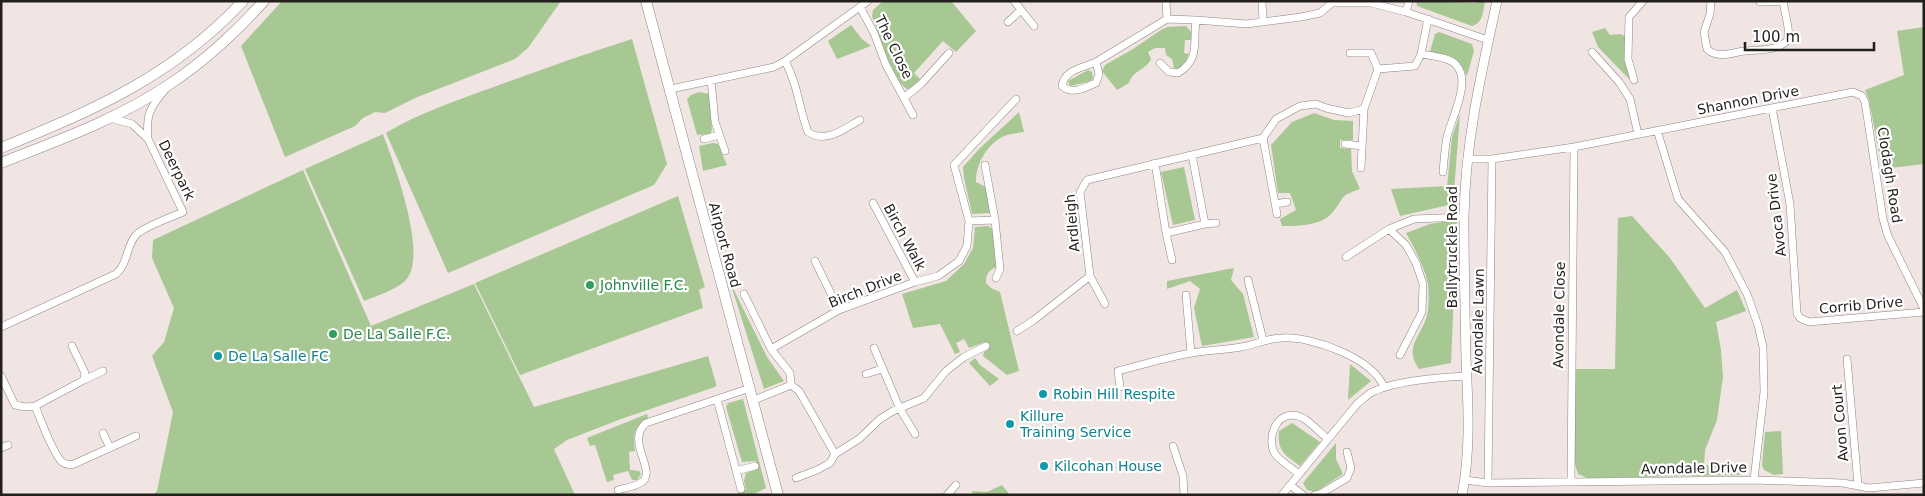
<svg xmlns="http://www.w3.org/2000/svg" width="1925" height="496" font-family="'DejaVu Sans',sans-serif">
<rect width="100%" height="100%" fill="#f0e5e2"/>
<path fill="#a7c893" d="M282 1H561L528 48 515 59 415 98 385 113 375 112 363 118 355 126 285 157 241 46Z
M883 1H951L976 31 956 52 943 41 914 73 920 79 912 88 907 89C892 80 879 33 872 16L873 10Z
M1416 1 1474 3 1485 1C1483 12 1483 23 1472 26L1417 6Z
M851 25 862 39 871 46 837 59 828 41Z
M1186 26 1191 32V40H1185L1184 53 1189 54 1181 69 1174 68 1172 59 1166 55 1165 48H1155L1148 52 1151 59C1146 70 1133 70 1129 83L1117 90 1102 71 1105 65 1133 49 1161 30 1167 27Z
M1924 27V164L1882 169 1869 100 1865 90 1904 75 1897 31Z
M1605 28 1610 35 1620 34 1625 36 1624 59 1630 80 1598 47 1592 32Z
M1439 32 1472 44 1474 51 1467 76C1459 57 1449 57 1430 52L1435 34Z
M632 39 667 164 654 185 448 273 386 133C419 113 455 101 491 88 538 71 584 54 632 39Z
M1088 70 1092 72 1093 79 1088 82 1070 86 1068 81Z
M699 92 709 94 712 129 711 134 697 135 687 99 691 95Z
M1019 112 1024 132C1018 133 1010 134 1004 136 988 143 975 165 976 182L986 187 990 213 972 214 964 178 963 167 979 149Z
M1314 113 1334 120 1353 121V140H1340V148L1351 149 1352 171 1360 189C1336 197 1346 198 1331 214 1320 226 1297 226 1282 226L1280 219 1296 210 1290 193H1278L1271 145 1292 122Z
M1460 114 1453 204 1400 216 1391 189 1447 186 1452 137Z
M383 134C393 162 430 257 405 281 395 290 377 296 364 301L305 169Z
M713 143 718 144 727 165 703 171 699 146Z
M1184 167 1195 220 1173 225 1161 172Z
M303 170 371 326 474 284 534 407 708 356 717 387 716 385 715 387 621 419 567 440 554 449 575 495H153L157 491 173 412 152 356 164 342 174 308 152 258 153 240Z
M678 196 705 287 699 290 703 308 520 375 475 283Z
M1632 216 1670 258 1705 308 1737 290 1746 311 1716 322 1721 350 1723 377 1717 420 1705 450 1704 465 1741 469 1740 475 1587 478 1578 474 1575 464V369H1615L1618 218Z
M1457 220 1451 363 1419 369C1403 346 1422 336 1427 315 1429 307 1429 292 1428 284 1424 266 1415 249 1406 233L1430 224Z
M988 226 993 229 996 267C988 271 986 274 986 283L991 288 1000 292 1019 371 1007 375 983 356 984 352 989 349 985 342 969 348 964 339 956 343 960 352 955 354 940 324 913 328 902 294 946 281 964 264 973 248 975 227Z
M1234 268 1231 280 1243 294 1254 337 1202 346 1194 308 1200 289 1190 281 1167 289V281Z
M730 282 767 357 784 381 764 389Z
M975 358 980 365 999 379 990 386 969 363Z
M1350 364 1371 381 1348 400Z
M743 399 766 488 752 495H734L746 490 744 481 746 473 758 469 756 461 742 462 726 407 728 403Z
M647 414 648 418C633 427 633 435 635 451L629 452 630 470 639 471 641 474 637 480H632L628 471 613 475 614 480 607 482 595 445 590 446 587 438Z
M1292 423 1320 442 1300 466C1286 455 1277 452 1279 431Z
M1781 431 1783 474 1774 475 1764 470 1762 465 1765 432Z
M1336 443V459L1343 474 1315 492 1307 490 1303 483Z
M1002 485 1010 495H973L972 491 987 492Z"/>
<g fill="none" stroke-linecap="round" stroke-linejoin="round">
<g stroke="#8e8581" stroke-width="8">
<path id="minor" d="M1014 1 1034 26
M1166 1 1167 19
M1262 1 1263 22
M1711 1 1710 14 1704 32 1707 49C1717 59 1731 53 1744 51 1760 49 1777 52 1789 39L1788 27 1783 1
M1760 2 1783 1
M860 7 874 33 886 65 913 115
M1406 12 1409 1
M1167 19 1196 20 1247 24 1301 17 1320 13 1332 3H1371L1406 12 1488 40
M1008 22 1021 10
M1592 52 1619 82 1630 99 1638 134
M1350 53H1371L1378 69
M1421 54C1431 56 1451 57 1457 66 1471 83 1451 119 1447 137 1445 148 1444 160 1443 172
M785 61C798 84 799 109 808 132 826 144 844 129 860 120
M1096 62C1082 68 1064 70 1062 86 1073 95 1084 88 1096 83L1099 74 1096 62 1167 19
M1160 63 1169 72 1178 73C1200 60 1193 43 1196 20
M711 80 715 122 725 151
M1634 80 1628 59 1629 17 1643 1
M671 89 774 67 785 61 868 1
M905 97 921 84 949 53
M1772 108 1790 204 1797 313 1800 318 1809 322 1924 312
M1657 130 1678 199 1725 252 1747 294 1758 325 1763 347 1764 392 1754 480
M1263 138 1277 214
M148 139C146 116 149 108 165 90
M704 139 719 135
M1345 144 1362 146
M1467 159H1492L1574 147 1853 92 1862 96 1865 102 1883 219 1888 236 1924 309
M1155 163 1166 233 1205 224 1192 155
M985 165 995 220 1000 269 996 278
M1361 168 1364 109 1378 69 1415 66 1421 54 1428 19
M873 203 915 282
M1275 204 1287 202
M969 221 995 220
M1205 224 1216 223
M1389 229 1406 245 1416 263 1423 284 1422 312 1400 355
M1166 233 1172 260
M1346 257 1389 229 1414 219 1464 217
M815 261 839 310
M1090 276 1105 304
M1248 280 1263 340
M744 294 771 349 790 373 791 385
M1186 295 1191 353
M1 327 116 274C128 264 126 246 136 235 143 227 172 217 183 212L148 139 132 124 110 118
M1017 331 1034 320 1090 276 1080 192 1087 180 1263 138 1276 119 1300 106 1316 104 1326 108 1349 113 1364 109
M874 348 900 409 915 434
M771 349 839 310 915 282 938 276 959 261 967 246 969 221 954 165 1016 99
M1847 359 1858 485
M866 374 882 369
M1 376 15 405 25 407 35 406 84 380 85 373 72 346
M84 380 103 371
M791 385 799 391 835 454
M1120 387 1118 371C1142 365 1167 357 1192 353 1208 350 1225 350 1241 347 1255 345 1267 338 1282 338 1312 336 1372 358 1384 387
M717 399 741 489
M754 400 791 385
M35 406C41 420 52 452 62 462 66 465 69 465 74 464L136 436
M103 433 110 448
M1173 446 1183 476 1184 495
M1 448 8 445
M736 471 755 466
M1299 474C1292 468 1280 461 1275 454 1267 440 1274 415 1293 415 1307 416 1318 432 1328 439
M796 478 817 470 830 463 835 454 859 439 880 419 893 411 924 398 946 371 964 357 986 346
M1465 480 1488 483 1754 480 1843 483 1869 488 1924 483
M1571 482 1574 147
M1488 483 1492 159
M1290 485 1303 495
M618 490C625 488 634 487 640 483 660 473 624 442 646 423L750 388
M947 495 956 485
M1282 495 1357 404C1361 401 1365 397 1369 394 1390 381 1442 377 1467 376
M1315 495 1320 494 1347 478 1351 468 1347 452"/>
</g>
<g stroke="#8e8581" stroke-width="10">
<path id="tertiary" d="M1462 495C1471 450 1468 404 1466 359 1465 312 1464 265 1464 218 1465 143 1481 74 1497 1"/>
</g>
<g stroke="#8e8581" stroke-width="11">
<path id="secondary" d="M646 1 778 495
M1 148C94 110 173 76 243 1
M1 163C59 140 118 119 170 84 205 61 236 32 264 1"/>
</g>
<use href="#minor" stroke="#fff" stroke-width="7"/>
<use href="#tertiary" stroke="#fff" stroke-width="9"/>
<use href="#secondary" stroke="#fff" stroke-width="10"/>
</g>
<g fill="#2e9e5b" stroke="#fff" stroke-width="2">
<circle cx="590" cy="285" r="5"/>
<circle cx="333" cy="334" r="5"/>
</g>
<g fill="#0f9aa8" stroke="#fff" stroke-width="2">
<circle cx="218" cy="356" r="5"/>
<circle cx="1043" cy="394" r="5"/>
<circle cx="1010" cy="424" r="5"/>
<circle cx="1044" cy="466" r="5"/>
</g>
<g text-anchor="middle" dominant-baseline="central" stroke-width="4.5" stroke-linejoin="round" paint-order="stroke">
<g font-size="14" fill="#221f1d" stroke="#fff">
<text transform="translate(894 47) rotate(64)">The Close</text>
<text transform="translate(1748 100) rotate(-11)">Shannon Drive</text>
<text transform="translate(177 170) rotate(64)">Deerpark</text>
<text transform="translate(1890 175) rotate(81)">Clodagh Road</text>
<text transform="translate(1776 215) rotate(-97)">Avoca Drive</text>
<text transform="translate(1072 223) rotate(-95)">Ardleigh</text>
<text transform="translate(905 237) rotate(62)">Birch Walk</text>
<text transform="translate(725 245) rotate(75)">Airport Road</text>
<text transform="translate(1452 247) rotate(-90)">Ballytruckle Road</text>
<text transform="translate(865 289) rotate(-22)">Birch Drive</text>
<text transform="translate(1861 305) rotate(-5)">Corrib Drive</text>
<text transform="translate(1559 315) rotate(-89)">Avondale Close</text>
<text transform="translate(1478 321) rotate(-89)">Avondale Lawn</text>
<text transform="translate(1840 423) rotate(-95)">Avon Court</text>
<text transform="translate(1694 468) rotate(-1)">Avondale Drive</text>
</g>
<g font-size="14" fill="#27864d" stroke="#fff" text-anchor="start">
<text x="600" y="285">Johnville F.C.</text>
<text x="343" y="334">De La Salle F.C.</text>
</g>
<g font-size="14" fill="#0d838f" stroke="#fff" text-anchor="start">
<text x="228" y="356">De La Salle FC</text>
<text x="1053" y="394">Robin Hill Respite</text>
<text x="1020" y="416">Killure<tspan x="1020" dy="16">Training Service</tspan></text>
<text x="1054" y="466">Kilcohan House</text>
</g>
</g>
<rect width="1925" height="496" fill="none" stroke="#221f1d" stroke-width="5"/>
<path d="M1745 42v8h129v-8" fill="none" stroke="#221f1d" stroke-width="2.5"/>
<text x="1752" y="42" font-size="15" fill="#221f1d" stroke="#ffffff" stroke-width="4" paint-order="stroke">100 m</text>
</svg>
